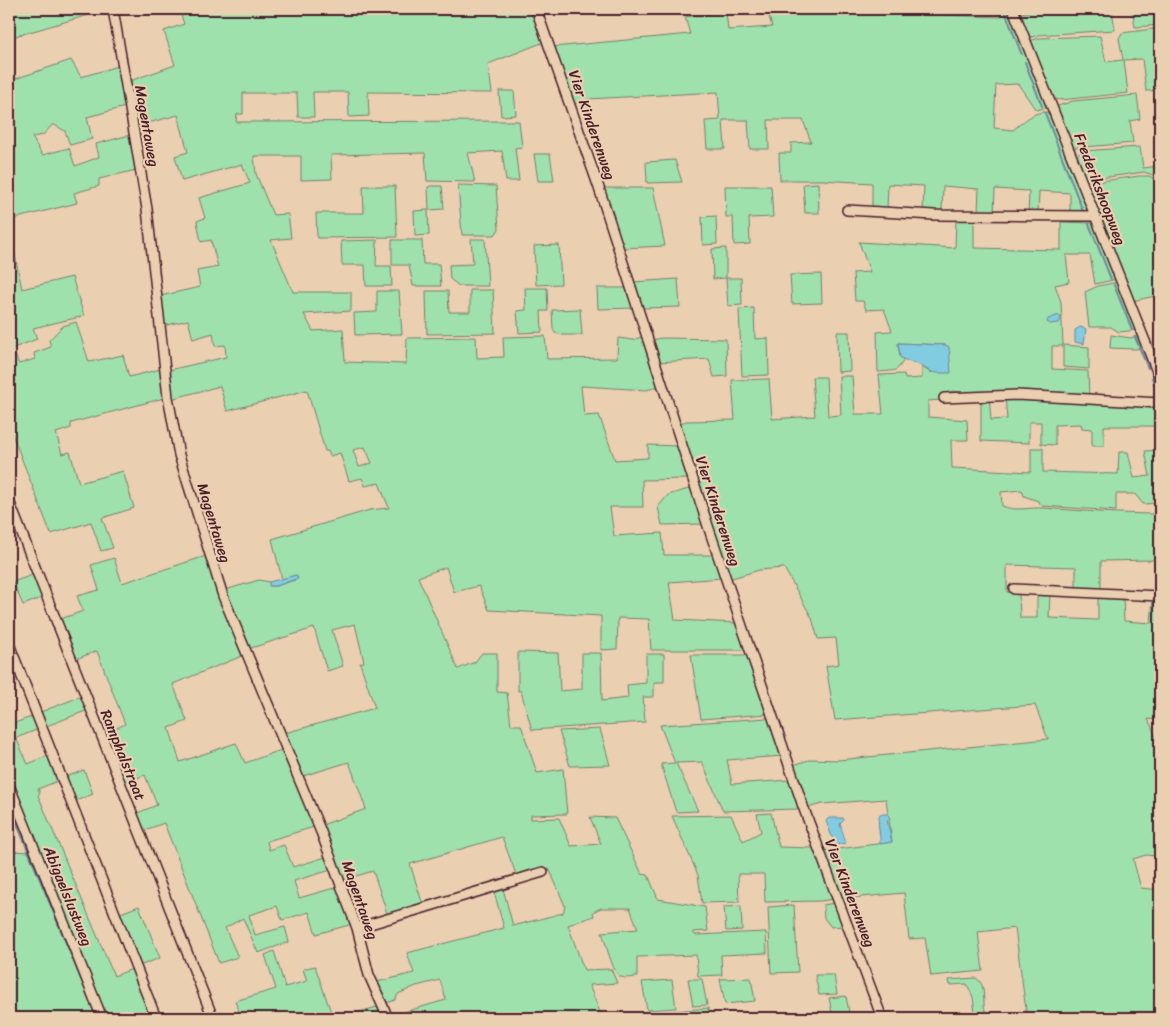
<svg xmlns="http://www.w3.org/2000/svg" width="1169" height="1027" font-family="Sriracha,sans-serif">
<rect width="100%" height="100%" fill="#eacfb1"/>
<filter id="ink" filterUnits="userSpaceOnUse"><feTurbulence type="fractalNoise" baseFrequency=".02" numOctaves="2"/><feDisplacementMap in="SourceGraphic" scale="10" xChannelSelector="R" yChannelSelector="G"/><feConvolveMatrix kernelMatrix="1 2 1 2 8 2 1 2 1" color-interpolation-filters="sRGB"/></filter>
<g filter="url(#ink)">
<path fill="#9fe1ac" stroke="#74806c" fill-rule="evenodd" d="M9 9H109L9 38Z
M179 9H531L544 42 488 64 492 93 368 92 369 116 349 117 348 92H313L314 117H298L297 93H243V114H237L236 122 519 121 522 147 515 148 519 181H506L502 151 468 153 475 182 427 181 425 153 331 155 332 179 301 180V156H254L256 174 273 215 288 214 291 238 271 240 293 292H351V311L304 314 313 331 343 329 345 362 406 364 407 338 476 337 477 358 504 357 503 337 545 336 547 359 617 358 618 338 633 340 644 336 659 386 647 390 581 386 584 416 599 415 615 460 648 458V445L678 446 689 479 642 480 643 507H610L614 536 662 533 664 555H715L722 578 669 582 675 620 737 623 745 650H651L649 619 618 618 617 649 601 650V616L489 610 479 586 454 592 446 567 418 577 458 669 475 662 482 653H497V692L507 693 511 725H521L537 773 563 769 567 814 531 815V819L559 818 571 846 601 844 590 817 615 818 642 874 648 875 658 899 705 907 708 931 693 932 695 935 766 932 767 953 721 955 722 975 698 976 696 955 637 957V977C632 977 625 979 621 977 613 975 605 940 602 932L638 929 630 908H601L593 912 594 916 568 925 584 970 611 969 617 983 589 985 602 1017 635 1014V1018H392L390 1016 446 1000 440 980 416 986 398 994 395 1000 384 1004 377 982 414 973 407 953 504 928 493 888 502 885 513 926 563 913 565 906 549 868 517 877 502 837 410 864 423 905 388 916 373 871 343 880 322 825 366 809 349 762 303 776 285 733 375 708 360 663 364 662 355 624 332 630 343 666 327 671 314 628 248 649 225 590 259 580 269 582 270 586H276L298 579 296 575 282 579 272 539 370 510 389 508 379 483 365 486 362 478 349 481 340 453 330 456 328 451H325L307 390 227 411 220 386 171 399 169 370 226 357 225 345 215 346 213 333 193 339 188 320 163 326 160 296 200 287 197 271 218 267 211 240 201 242 197 221 205 218 199 198 250 183 242 164 182 181 175 156 188 152 178 115 137 126 130 81 175 65 164 31 184 24ZM365 447 372 463 359 467 353 450Z
M767 9H907L908 14 1001 17 998 9H1010L1049 107 1036 110 1018 84 996 85 994 128 1013 130C1023 122 1037 108 1051 113L1092 214 1070 217V193L1039 191 1038 216H1028L1029 191 995 189 994 213H978L979 189 943 186 942 212 923 211 924 186 888 184 887 209H872V183L823 180H780L779 153H791V143L811 142 803 120H768L769 149H750L748 120H723L725 149H707L705 121 720 120 718 92 588 99 574 104 553 47 690 34 685 17 726 12 728 30 772 27Z
M1062 9H1112L1115 30 1038 35 1028 38 1018 13Z
M1132 9H1160V25L1135 27Z
M1160 28V90L1146 91 1142 59 1124 60 1128 93 1060 100 1052 98 1030 44 1032 40 1040 38 1100 36 1106 62 1123 60 1119 38 1122 33Z
M71 60 81 77 118 66 125 107 87 117 92 139 70 145 65 131 53 124 43 135 32 137 42 155 69 148 75 166 99 157 96 144 130 135 136 170 99 179V186L74 193 77 203 9 220V81Z
M499 91H514L516 115 501 116Z
M1137 95 1140 119 1130 121 1133 143 1072 148 1056 110 1058 106 1073 101Z
M1140 147 1143 168 1160 166V177L1144 172 1086 180 1076 156 1082 151Z
M534 154H550L554 181H538Z
M675 160 682 182 647 183 646 162Z
M1139 176H1149L1160 181V295L1132 301 1088 187 1095 182Z
M818 183 819 213H805L803 184Z
M458 185 496 186 499 229 495 235H462Z
M363 186H395L397 237 317 238 316 213H364Z
M431 186H442L444 209 429 210 428 187Z
M725 186H771L773 217 749 218 750 244 734 245 733 217H726Z
M602 188H653L665 246 622 248Z
M428 210 429 235 415 236 414 211Z
M716 216 717 244 703 245 702 217Z
M956 219H974V248L1061 250V222L1092 223 1094 224 1117 279 1095 284 1090 255H1066L1069 282 1055 285 1061 302 1063 345 1089 347V369L1063 367V346H1052V369L1088 371 1089 399 971 394 953 391 942 395 940 400 928 401V417L967 420 968 440H951L952 468 1031 472V448H1043V472L1118 474 1119 452H1128L1134 478 1150 476 1145 451 1160 450 1159 503 1143 504 1135 494H1116V511L1042 506 1038 501 1024 496 1022 490 1001 492 1002 506C1017 512 1029 507 1044 508 1083 511 1121 514 1160 514V593H1155V560L1101 561V591L1076 590V567L1007 565V592L1019 593 1020 618H1037V593L1050 594 1049 618 1098 620V595L1123 596 1124 621 1151 623 1153 599 1160 600V720L1148 719 1160 746V880L1156 856 1146 855 1133 859 1141 888 1160 890V1018H1027L1015 928 978 932 983 971 931 976 925 938 909 939 904 893 840 899 823 851 892 842 886 799 822 804 807 808 793 765 812 759 838 760 1048 739 1035 705 835 720 826 666 839 664 836 638 818 639 812 618 784 568 759 570 729 579 678 424 686 421 735 420 732 380 769 379 772 419 815 416 812 377H826L828 416 841 415 839 376H852L855 414H883L879 375 904 374 905 379 922 378V367L931 373 946 345 898 343 900 357 904 360C895 373 897 370 878 372L877 332 892 331 884 309 866 310 863 301H855L853 273 870 272 859 242 955 248Z
M471 239H485L488 286H459L450 279 449 265 473 264Z
M377 240 376 266H391L392 286H366L365 265H342L341 241Z
M392 240H422L423 264H439L441 286H413L409 265H392Z
M559 245 561 284 536 285 534 246Z
M726 248V278H741L742 305 728 306 726 278 713 279 712 249Z
M14 251 22 289 72 277 84 316 33 328 37 339 16 347 9 353V253Z
M821 274 822 303 792 304 790 275Z
M678 279 680 307 642 308 633 282Z
M1118 282 1137 330 1119 332 1111 327H1089L1085 292 1098 286Z
M525 288H547L548 311H541L542 332 519 333 517 311 526 310Z
M597 288H627L636 308 598 309Z
M470 290H493L495 333 427 334 426 291H448L449 312H470Z
M377 291H399L402 334 355 335 354 313 377 312Z
M754 308 755 339 768 338 769 375 742 376 739 309Z
M580 309 582 335H563L555 333 553 329 552 310Z
M76 322 89 362 123 355 129 377 161 369 164 398 71 423V428L56 433 62 454 70 452 79 483 123 471 134 508 102 518 113 548 101 551 91 522 51 534 9 426V364L15 355 19 364 35 359 34 353 51 347 49 340 63 326Z
M837 332H849L850 371 838 372Z
M1111 335 1131 338 1139 335 1144 347 1136 349 1110 348Z
M661 338 726 339 727 376 714 377 709 359 658 362 652 340Z
M981 396H989L991 420 1007 419 1005 396 1160 404V426H1104V446H1092V429L1082 428 1081 424 1055 425V445L1041 444V422H1029V443L981 441Z
M692 488 703 524 662 525 658 507 668 495Z
M206 556 242 656 173 684 187 721 169 728 180 762 236 743 245 763 284 749 314 827 267 841 269 850 284 845 293 867 326 857 331 870 294 881 299 898 338 887 353 924 316 934 309 912 282 920 277 906 249 915 255 935 285 927 289 942 258 953 243 918 225 928 238 957 219 963 164 823 142 831 135 814 157 805 145 775 123 783 104 734 125 724 97 651 73 660 58 620 83 611 77 596 99 590 91 565 114 558 122 583Z
M35 574 44 597 23 605 13 582Z
M518 652 558 653 560 691 582 689V653H601L602 701 628 698 627 685 646 683V654H664V682H654V697H643L645 722 532 730 521 691H518Z
M691 655H748L768 711 767 714 701 719Z
M82 696 88 710 44 727 38 713Z
M34 716 39 729 16 738 28 764 50 755 60 780 38 789 40 793 38 795 114 976 135 968 154 1018 103 1017 9 778V718L12 724Z
M768 718 783 756 727 760 732 784 792 780 799 809 723 811 702 762 676 763 698 811 676 812 661 764 675 763 660 725Z
M600 729 610 765 570 766 559 731Z
M84 770 93 794 73 802 63 778Z
M771 813 779 847 814 848 833 899 821 901 765 902 764 874H738L739 902 702 903 698 875 672 816 731 815 743 841 761 832 757 814Z
M9 851 33 852 100 1018H9Z
M835 903 843 926 831 927 824 918 823 905Z
M794 905 798 972 771 973 768 907Z
M139 906 160 958 139 966 118 914Z
M741 906 742 930 726 931 724 907Z
M274 951 285 987 307 981 303 969 315 966 333 1018H242L235 1001 276 989 265 955Z
M815 975H834L837 994 819 995Z
M751 978 755 1001 725 1004 720 979Z
M976 978C990 987 978 1009 990 1018H926L975 1013 973 997 967 984 950 985 949 980Z
M688 979H702L707 1005 693 1006Z
M672 980 676 1008 647 1010 642 982Z
M846 996 850 1018H833L829 998Z
M377 1007 382 1018H337Z
M708 1008 710 1018H664L663 1012Z"/>
<path fill="#81cce1" stroke="#6b8798" d="M1059 315 1061 318 1059 323 1050 324 1047 322 1048 319Z
M1080 327 1086 329 1084 344 1075 342V330Z
M898 343 946 345 949 347 951 373C931 373 935 374 919 365 913 362 906 362 900 357Z
M296 575 298 578 296 579 276 586H269V582Z
M880 814H888L890 819 887 820 892 842 880 844C881 834 876 822 880 814Z
M829 818H843L844 820 840 824 846 843 835 845 826 821Z"/>
<g fill="none" stroke-linecap="round" stroke-linejoin="round">
<path stroke="#6b8798" stroke-width="2" d="M1004 9 1022 55
M1025 62 1042 106
M1045 113 1084 214
M1089 224 1111 279
M1114 285 1132 330
M1135 337 1148 368
M1152 378 1160 398
M9 804 97 1018"/>
<g stroke="#4a1f2b" stroke-width="12">
<path id="minor" d="M113 9 147 209 168 397 179 455 223 596 321 832 357 928 369 975 388 1018
M536 9 598 185 708 526 804 809 882 1018
M1013 9 1160 379
M847 210 934 215 1095 216
M944 398 1017 395 1160 403
M9 501 213 1018
M1014 589 1160 596
M9 644 156 1018
M9 785 102 1018
M357 928 543 872"/>
</g>
<use href="#minor" stroke="#eacfb1" stroke-width="9"/>
</g>
</g>
<g text-anchor="middle" dominant-baseline="central" stroke-width="4.5" stroke-linejoin="round" paint-order="stroke">
<g font-size="15" fill="#4a1f2b" stroke="#eacfb1">
<text transform="translate(592 125) rotate(71)">Vier Kinderenweg</text>
<text transform="translate(147 126) rotate(80)">Magentaweg</text>
<text transform="translate(1100 189) rotate(69)">Frederikshoopweg</text>
<text transform="translate(718 511) rotate(72)">Vier Kinderenweg</text>
<text transform="translate(214 523) rotate(73)">Magentaweg</text>
<text transform="translate(123 755) rotate(68)">Ramphalstraat</text>
<text transform="translate(850 893) rotate(69)">Vier Kinderenweg</text>
<text transform="translate(68 896) rotate(68)">Abigaelslustweg</text>
<text transform="translate(360 900) rotate(71)">Magentaweg</text>
</g>
</g>
<rect width="1169" height="1027" fill="none" stroke="#eacfb1" stroke-width="30"/>
<rect x="15" y="15" width="1139" height="997" fill="none" stroke="#4a1f2b" stroke-width="2" filter="url(#ink)"/>
</svg>
